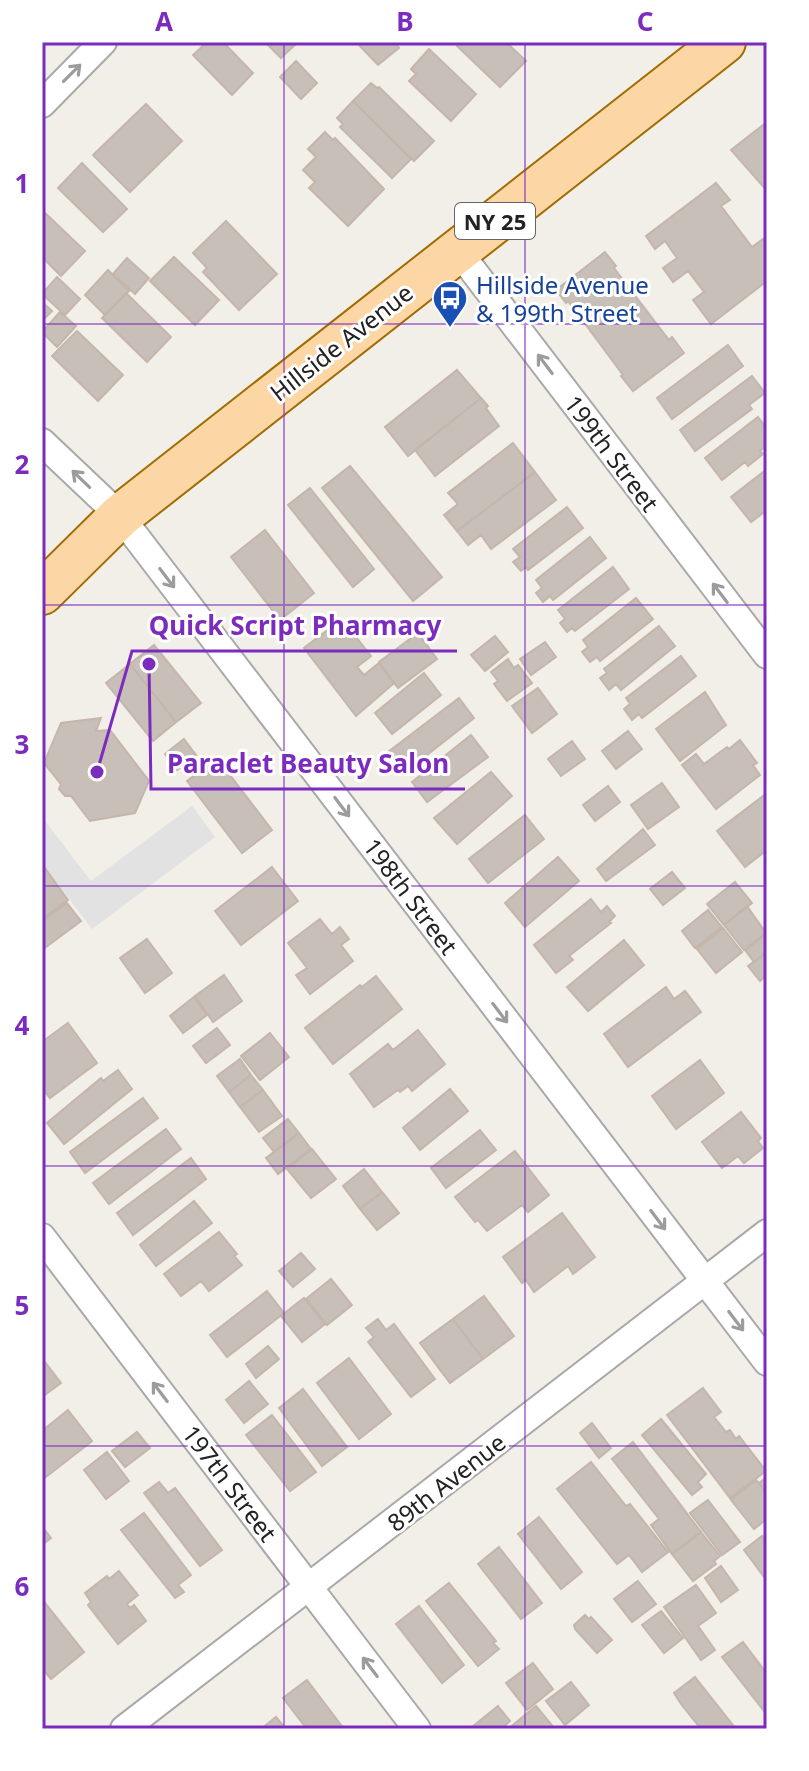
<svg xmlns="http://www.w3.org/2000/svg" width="809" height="1771" font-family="'Noto Sans',sans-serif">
<rect width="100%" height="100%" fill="#f2efe9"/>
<path fill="#e2e2e2" d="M192 806 215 837 92 929 42 863V817L91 881Z"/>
<path fill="#c7bfb8" stroke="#c4b6ab" stroke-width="2" d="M207 42H223L253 73 232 95 193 55Z
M265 42H298L281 58Z
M359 42H396L399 48 378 65 358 44Z
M461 42H506L526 61 500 87 457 46Z
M429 49 476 94 451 121 409 81 416 74 411 69Z
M296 61 317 83 301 99 280 77Z
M371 83 377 88 379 87 434 141 414 161 353 101Z
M353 101 411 159 392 178 340 127 343 124 337 118Z
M146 104 182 141 130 192 93 155Z
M767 122V191L731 150Z
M325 132 333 140 335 138 384 189 348 226 309 188 315 182 303 170 316 157 308 149Z
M82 163 127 209 103 232 58 188Z
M716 183 730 200 721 206 752 247 763 239 767 245V281L711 324 693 300 704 292 688 271 673 282 663 268 677 258 665 241 655 249 646 236Z
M42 210 85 251 61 276 42 257Z
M226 221 277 274 239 310 203 272 207 268 193 253Z
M605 252 616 266 614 268 669 340 672 337 684 353 633 391 621 376 623 375 568 301 566 303 556 290Z
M174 257 219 300 195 325 150 281Z
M127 258 149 278 135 294 113 274Z
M108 270 129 291 105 315 85 295Z
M57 277 80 299 65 315 42 294Z
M126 293 171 337 147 362 102 318Z
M42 302 52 311 42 321Z
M60 312 76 326 57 347 42 332Z
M77 331 123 375 98 401 52 356Z
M728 345 743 366 672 419 657 398Z
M457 370 481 398 408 456 385 427Z
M752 376 765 393 749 405 752 409 695 451 680 430Z
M481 398 488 406 486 408 499 426 435 476 415 450Z
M758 417 767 429V445L760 451 763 454 748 466 745 462 722 480 705 458Z
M513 443 535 472 457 531 444 515 458 504 448 493Z
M350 466 442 577 413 601 322 488Z
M767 469V510L751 522 731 497Z
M535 472 556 500 491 549 481 535 468 545 457 531Z
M310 488 374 569 353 587 288 505Z
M567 507 583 528 528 570 526 567 521 571 513 562 520 557 513 549Z
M265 530 314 593 280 620 231 557Z
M590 537 606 558 553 600 550 596 543 602 536 593 542 588 536 580Z
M613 567 629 589 575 631 572 628 567 632 560 623 565 619 558 610Z
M636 598 653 619 600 661 597 657 590 662 582 652 588 647 583 640Z
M342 619 371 656 357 667 364 675 379 663 394 683 356 716 304 648Z
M659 626 675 646 621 690 616 684 609 690 600 678 607 673 604 669Z
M418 633 437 659 398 688 379 662Z
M495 636 508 652 485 671 471 655Z
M545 642 556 657 531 675 520 659Z
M154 645 201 703 176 722 130 664Z
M681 656 696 676 642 718 639 714 632 720 624 709 630 704 626 698Z
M508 659 514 668 518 665 532 683 507 701 494 684 498 681 491 672Z
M130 664 176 722 153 741 106 683Z
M424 673 441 695 392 734 375 713Z
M538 688 557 714 532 733 512 706Z
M705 692 726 725 680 761 656 729Z
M459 698 474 718 404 773 388 752Z
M101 718 96 731 110 730 149 781 135 813 90 821 71 796H65L59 789 61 784 44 763 61 723Z
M628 731 642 749 616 769 602 751Z
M471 735 488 757 427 802 412 782Z
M184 739 196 755 177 770 165 754Z
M740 740 757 763 753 765 760 775 716 809 682 765 696 754 704 764 727 747 729 749Z
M572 741 585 759 561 776 548 759Z
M217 758 272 830 242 853 187 781Z
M491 772 512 796 457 844 434 818Z
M662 783 679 807 648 829 631 805Z
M608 786 620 802 595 821 583 805Z
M767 793V850L745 867 717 831Z
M525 815 544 839 488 883 469 859Z
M643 829 655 845 606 881 597 869Z
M558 857 579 881 525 927 505 903Z
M42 864 68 900 42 919Z
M272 867 298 901 241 945 215 911Z
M672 872 685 888 663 905 650 889Z
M735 882 752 903 724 925 707 904Z
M591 899 601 912 607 906 615 916 609 922 611 923 569 956 573 960 556 973 534 945Z
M67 903 81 921 42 950V921Z
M747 906 766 933 744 950 724 925Z
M708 910 722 927 695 948 682 931Z
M320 919 332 934 340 927 349 939 341 945 353 961 310 994 296 975 307 968 288 943Z
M723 928 742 952 716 973 697 949Z
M767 933V952L754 962 745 950Z
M147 939 172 973 145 993 120 958Z
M624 940 644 965 588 1011 567 987Z
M767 952V975L760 981 748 966Z
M224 975 242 1001 213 1022 195 996Z
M376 976 402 1009 333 1064 305 1028 360 985 362 987Z
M666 987 674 999 685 991 701 1012 628 1067 604 1034Z
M194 997 207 1015 183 1033 170 1016Z
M68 1023 97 1063 50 1098 42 1088V1042Z
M217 1028 230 1045 206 1063 193 1046Z
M418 1030 445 1064 412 1091 408 1086 400 1092 398 1090 374 1107 350 1074 388 1044 393 1050Z
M270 1033 289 1057 260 1080 241 1056Z
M240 1059 251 1075 229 1092 217 1076Z
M700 1060 724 1093 676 1129 652 1096Z
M118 1070 132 1089 64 1144 47 1123 101 1078 103 1081Z
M251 1075 263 1090 240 1107 229 1092Z
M450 1089 468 1111 420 1150 403 1128Z
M263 1090 282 1116 259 1132 240 1107Z
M143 1098 158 1118 85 1173 70 1152Z
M741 1112 761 1138 758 1141 763 1148 744 1163 738 1156 722 1168 702 1142Z
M288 1119 299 1133 274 1152 263 1138Z
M166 1129 181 1149 109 1204 93 1183Z
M480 1130 496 1150 446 1188 431 1168Z
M299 1133 311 1149 278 1174 266 1158Z
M312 1149 336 1179 311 1198 287 1169Z
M515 1151 549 1195 528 1212 522 1205 487 1231 478 1220 475 1222 455 1197Z
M191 1158 206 1179 133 1235 117 1213Z
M364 1169 382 1192 360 1209 343 1186Z
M382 1192 399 1213 377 1230 360 1209Z
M194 1201 212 1223 156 1266 140 1245Z
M562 1213 595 1257 573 1274 568 1266 534 1292 526 1280 522 1283 503 1257Z
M219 1232 237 1254 234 1256 242 1265 209 1291 201 1281 181 1296 164 1274Z
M301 1253 315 1269 293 1287 279 1271Z
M331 1279 352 1305 327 1325 306 1299Z
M267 1291 284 1313 227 1357 210 1335Z
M484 1296 514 1336 483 1359 453 1319Z
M304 1298 325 1324 302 1342 281 1316Z
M378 1319 386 1330 394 1324 435 1379 411 1397 368 1342 374 1337 366 1328Z
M453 1319 483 1359 450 1383 420 1343Z
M268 1346 279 1359 256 1378 246 1364Z
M42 1358 61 1383 42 1397Z
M349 1358 391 1414 359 1439 317 1383Z
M249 1381 268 1404 244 1423 226 1400Z
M703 1388 721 1412 714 1417 726 1432 730 1430 736 1439 739 1436 766 1471 730 1498 667 1415Z
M303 1389 347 1447 322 1466 279 1408Z
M68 1410 92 1441 42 1480V1431Z
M272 1415 316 1472 290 1491 246 1435Z
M661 1419 706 1474 698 1482 702 1487 692 1495 642 1435Z
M592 1423 611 1448 599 1458 580 1433Z
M137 1432 150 1448 125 1467 112 1451Z
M633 1442 701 1532 672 1554 651 1525 659 1519 612 1459Z
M107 1452 129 1481 106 1499 84 1470Z
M591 1462 626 1506 630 1504 668 1552 642 1572 629 1555 617 1564 557 1489Z
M767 1477V1493L759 1483Z
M756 1480 767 1493V1519L754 1529 731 1500Z
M159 1482 168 1493 175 1488 222 1550 200 1566 144 1493Z
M708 1500 740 1542 722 1555 690 1513Z
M144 1513 191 1575 178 1585 184 1592 175 1598 121 1530Z
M539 1517 582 1572 561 1589 518 1534Z
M42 1526 51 1538 42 1545Z
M701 1532 720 1556 714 1561 716 1564 693 1581 672 1554Z
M762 1536 767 1542V1575L764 1577 744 1550Z
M499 1547 542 1603 521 1619 478 1564Z
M721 1566 738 1590 721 1602 705 1578Z
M119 1571 138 1595 127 1604 130 1608 134 1605 146 1621 118 1644 88 1605 91 1602 85 1593 107 1576 109 1579Z
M638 1581 656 1604 632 1622 614 1599Z
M449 1583 496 1641 493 1643 499 1649 478 1666 426 1601Z
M696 1585 716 1613 698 1626 715 1650 701 1660 664 1607Z
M42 1599 84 1652 51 1679 42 1668Z
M419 1606 464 1665 442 1683 396 1624Z
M661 1611 683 1638 664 1653 642 1625Z
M585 1615 589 1619 591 1617 612 1640 597 1653 575 1629 574 1625Z
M743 1642 767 1674V1715L722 1657Z
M533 1663 553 1689 527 1710 506 1683Z
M695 1677 736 1729H701L681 1704 674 1693Z
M307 1680 344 1729H307L283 1698Z
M571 1682 589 1705 565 1725 546 1701Z
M498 1706 510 1721 501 1729H473L472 1727Z
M536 1706 555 1729H508Z
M276 1717 286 1729H261Z"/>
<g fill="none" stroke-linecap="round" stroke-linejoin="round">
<g stroke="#a9a9a9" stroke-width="30">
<path id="minor" d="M42 104 103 42
M458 251 767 655
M42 442 120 516 767 1362
M42 1237 417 1729
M124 1729 767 1233"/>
</g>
<g stroke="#a06b00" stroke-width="46">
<path id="primary" d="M42 593 120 516 724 42"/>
</g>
<use href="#minor" stroke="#fff" stroke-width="26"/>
<use href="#primary" stroke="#fcd6a4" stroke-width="42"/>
</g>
<defs><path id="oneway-shaft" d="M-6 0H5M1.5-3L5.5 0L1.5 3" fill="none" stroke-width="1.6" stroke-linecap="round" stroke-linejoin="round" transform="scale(2)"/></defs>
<g stroke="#9c9c9c">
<use href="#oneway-shaft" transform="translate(72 73) rotate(-45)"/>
<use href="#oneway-shaft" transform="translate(545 364) rotate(-127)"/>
<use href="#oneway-shaft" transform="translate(81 479) rotate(-136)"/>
<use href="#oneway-shaft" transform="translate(167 578) rotate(53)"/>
<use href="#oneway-shaft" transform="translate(720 593) rotate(-127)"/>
<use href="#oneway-shaft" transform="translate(342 807) rotate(53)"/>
<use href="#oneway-shaft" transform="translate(500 1013) rotate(53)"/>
<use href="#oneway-shaft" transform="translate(658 1220) rotate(53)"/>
<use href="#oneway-shaft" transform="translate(736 1321) rotate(53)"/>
<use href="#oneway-shaft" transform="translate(160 1392) rotate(-127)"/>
<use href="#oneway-shaft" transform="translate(370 1667) rotate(-127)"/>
</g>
<path fill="none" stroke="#7b2cbf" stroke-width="2" stroke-opacity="0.55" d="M284 42V1729M525 42V1729M42 324H767M42 605H767M42 886H767M42 1166H767M42 1446H767"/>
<defs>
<g id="bus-pin" transform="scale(1.8)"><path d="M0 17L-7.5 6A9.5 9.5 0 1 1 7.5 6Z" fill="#1a4fb4" stroke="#fff"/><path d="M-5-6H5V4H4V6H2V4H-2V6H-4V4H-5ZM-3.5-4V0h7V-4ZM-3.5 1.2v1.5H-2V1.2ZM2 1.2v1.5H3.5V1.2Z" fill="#fff"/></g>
</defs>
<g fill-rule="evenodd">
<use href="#bus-pin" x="450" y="298"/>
</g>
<g text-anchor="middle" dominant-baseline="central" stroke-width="6" stroke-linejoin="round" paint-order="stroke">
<rect fill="#fff" stroke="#646464" stroke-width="2" x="455" y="203" width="80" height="36" rx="6"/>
<g font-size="22" font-weight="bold" fill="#222">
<text x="495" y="221">NY 25</text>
</g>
<g font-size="24" fill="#164399" stroke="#fff" text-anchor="start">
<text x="476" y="284">Hillside Avenue<tspan x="476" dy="28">&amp; 199th Street</tspan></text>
</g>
<g font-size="24" fill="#222" stroke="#fff">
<text transform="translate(341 342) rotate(-38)">Hillside Avenue</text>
<text transform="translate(612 453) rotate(53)">199th Street</text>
<text transform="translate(411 896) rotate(53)">198th Street</text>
<text transform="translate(446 1482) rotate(-38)">89th Avenue</text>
<text transform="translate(230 1483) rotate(53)">197th Street</text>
</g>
</g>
<path fill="none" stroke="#7b2cbf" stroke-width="3" d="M97 772L132 651H457M149 664L151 789H465"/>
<g fill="#7b2cbf" stroke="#fff" stroke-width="3">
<circle cx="97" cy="772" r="8"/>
<circle cx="149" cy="664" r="8"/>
</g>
<g font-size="26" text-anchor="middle" font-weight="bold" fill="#7b2cbf" stroke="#fff" stroke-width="6" stroke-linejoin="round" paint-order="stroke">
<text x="295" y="635">Quick Script Pharmacy</text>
<text x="308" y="773">Paraclet Beauty Salon</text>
</g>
<rect width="809" height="1771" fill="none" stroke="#ffffff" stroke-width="88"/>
<rect x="44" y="44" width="721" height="1683" fill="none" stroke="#7b2cbf" stroke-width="3"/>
<g font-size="26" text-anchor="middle" font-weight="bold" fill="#7b2cbf">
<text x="164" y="31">A</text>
<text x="405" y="31">B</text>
<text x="645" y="31">C</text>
<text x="22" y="193">1</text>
<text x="22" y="474">2</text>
<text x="22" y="754">3</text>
<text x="22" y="1035">4</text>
<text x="22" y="1315">5</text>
<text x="22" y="1596">6</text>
</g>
</svg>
